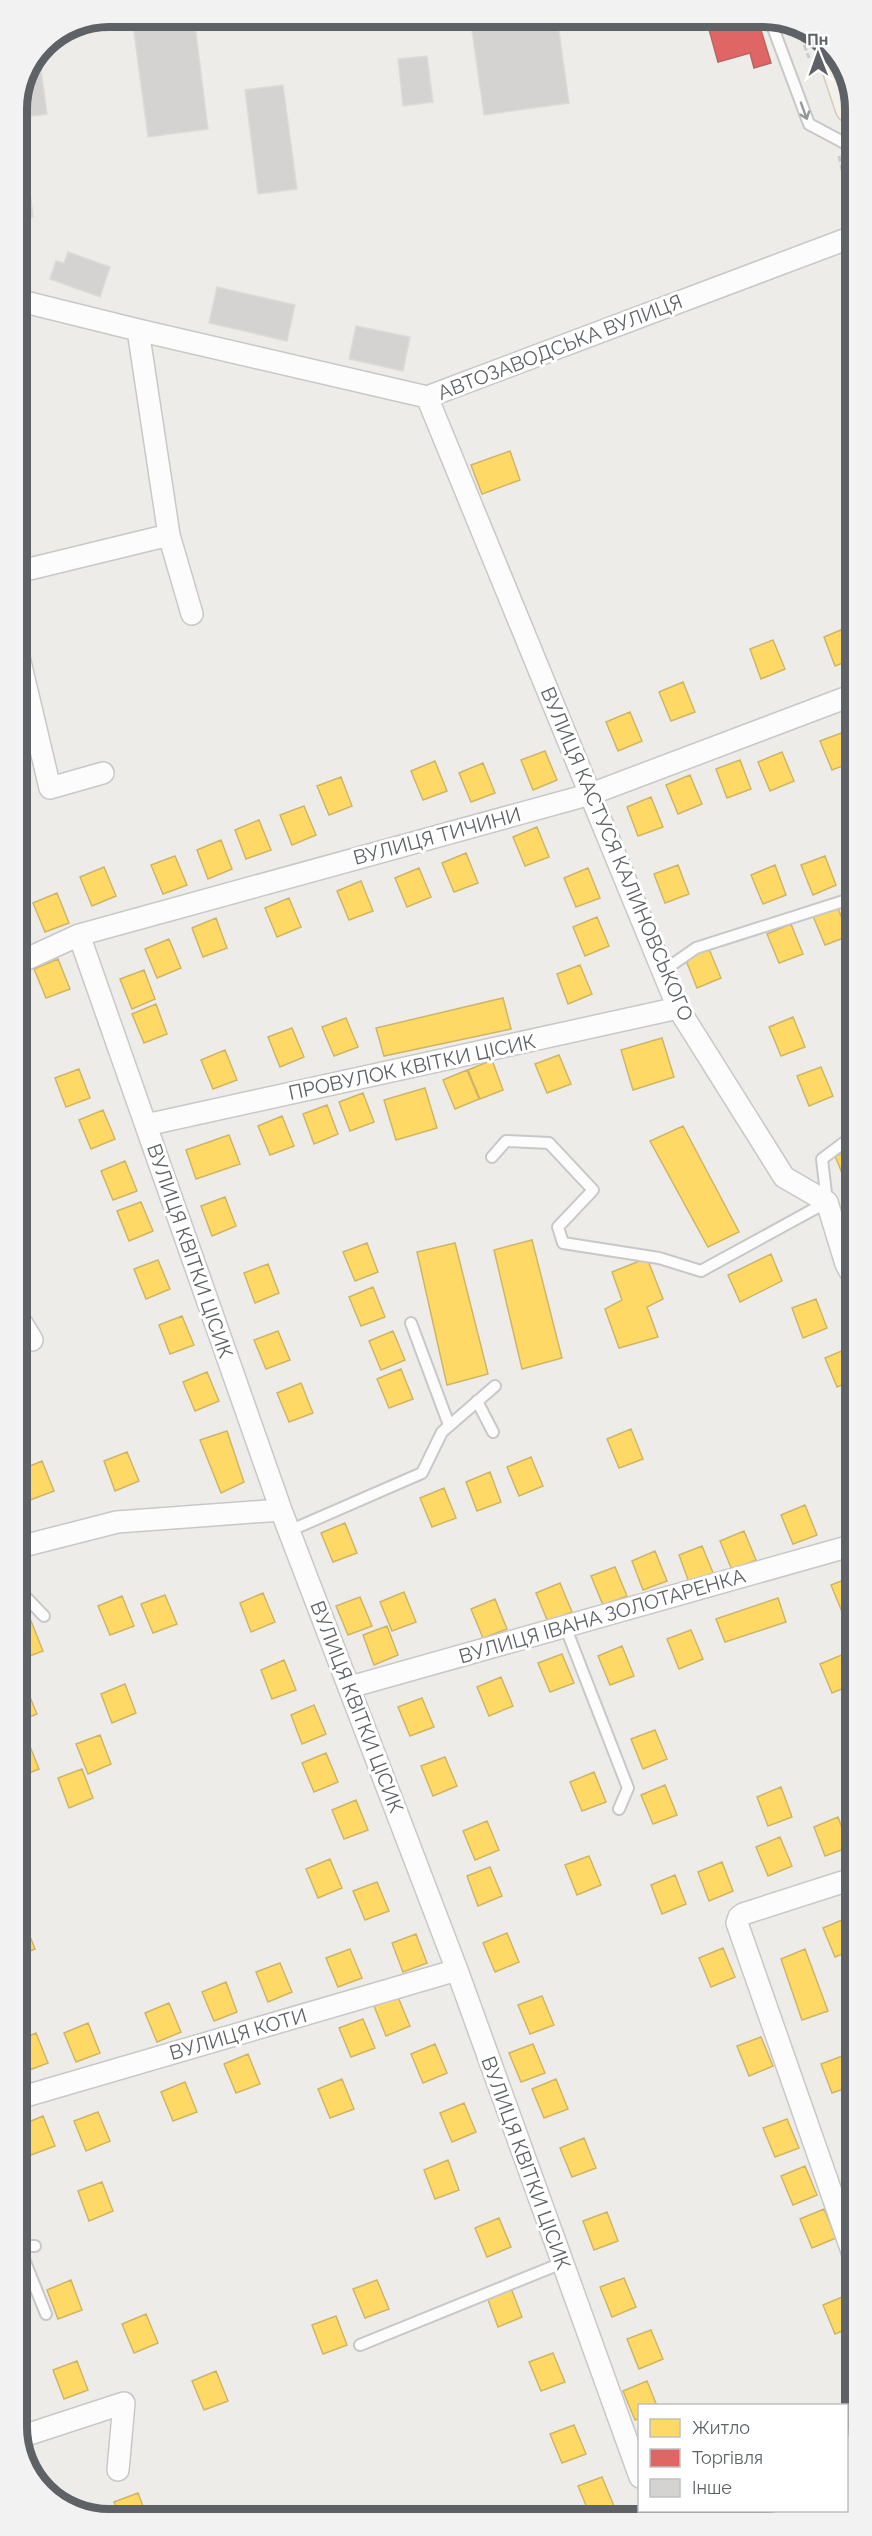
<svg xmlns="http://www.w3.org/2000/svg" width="872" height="2536" font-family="Raleway,sans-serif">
<rect width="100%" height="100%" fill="#edece9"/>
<path fill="#ffd966" stroke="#cfb566" stroke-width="1.5" d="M510 451 520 480 482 494 471 465Z
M848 627 853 641V659L835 666 824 637Z
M773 640 785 669 761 679 750 649Z
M683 682 695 712 671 721 659 692Z
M630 712 642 741 618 751 606 722Z
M844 732 853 754V762L832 770 820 741Z
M545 751 557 780 533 790 521 760Z
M782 752 794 781 770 791 758 762Z
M740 760 751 789 727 798 716 769Z
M435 761 447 791 423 800 411 771Z
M483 763 495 793 471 802 459 773Z
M690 775 702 804 678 814 666 785Z
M341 777 352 806 329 815 317 786Z
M651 797 663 827 638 836 627 807Z
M304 806 316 835 292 845 280 815Z
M259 820 271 850 246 859 235 830Z
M537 827 549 857 525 866 513 837Z
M221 840 232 869 208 879 197 850Z
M466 853 478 883 454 892 442 863Z
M175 856 187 885 163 894 151 865Z
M825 856 836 885 813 895 801 865Z
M678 865 689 894 665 903 654 874Z
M775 865 786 895 763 904 751 875Z
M104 867 116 896 92 906 80 877Z
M419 868 431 897 407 907 395 878Z
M588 868 600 898 576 907 564 878Z
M361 881 373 911 349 920 337 891Z
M57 893 69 923 45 932 33 903Z
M289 898 301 927 277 937 265 908Z
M837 906 849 936 825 945 813 916Z
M597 917 609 946 585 956 573 927Z
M216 918 227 948 203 957 192 928Z
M791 924 803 954 779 963 767 934Z
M169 939 181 968 157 978 145 949Z
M709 949 721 978 697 988 685 958Z
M58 959 70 989 46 998 34 969Z
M580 965 592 994 568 1004 557 974Z
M144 970 155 999 132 1009 120 979Z
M503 998 511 1029 384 1056 376 1028Z
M156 1004 167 1034 144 1043 132 1014Z
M793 1017 805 1047 781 1056 769 1027Z
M346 1018 358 1047 334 1056 322 1027Z
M292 1028 304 1057 280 1067 268 1037Z
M662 1038 674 1077 633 1090 621 1050Z
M225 1050 237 1080 213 1089 201 1060Z
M559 1055 571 1084 547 1093 535 1064Z
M492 1060 503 1090 480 1099 468 1070Z
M821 1067 833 1096 809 1106 797 1076Z
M79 1069 90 1098 66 1107 55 1078Z
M467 1070 479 1099 455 1109 443 1080Z
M425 1088 437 1128 396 1140 384 1100Z
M363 1093 374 1122 350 1131 339 1102Z
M327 1105 338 1134 314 1144 303 1114Z
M103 1110 115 1139 91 1149 79 1120Z
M282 1116 294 1146 270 1155 258 1126Z
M683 1126 739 1232 708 1247 650 1141Z
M229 1135 240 1164 196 1179 186 1150Z
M854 1148V1182L847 1185 835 1156Z
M125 1161 137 1191 113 1200 101 1171Z
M225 1197 236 1226 212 1236 201 1206Z
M141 1202 153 1231 129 1241 117 1211Z
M532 1240 562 1358 522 1369 494 1250Z
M367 1243 378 1272 355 1281 343 1252Z
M455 1243 488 1374 447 1385 417 1252Z
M771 1254 782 1281 740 1302 728 1275Z
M647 1258 663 1299 647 1307 658 1337 619 1348 605 1309 622 1300 612 1272Z
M158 1260 170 1289 146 1299 134 1269Z
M268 1264 279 1293 255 1303 244 1273Z
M373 1287 385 1317 361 1326 349 1297Z
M816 1299 827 1328 803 1338 792 1308Z
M182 1316 194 1345 170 1354 159 1325Z
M278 1331 290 1360 266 1369 254 1340Z
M393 1331 405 1360 381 1370 369 1341Z
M849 1348 854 1361V1380L837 1387 825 1358Z
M401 1369 413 1399 389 1408 377 1379Z
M207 1372 219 1401 195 1411 183 1382Z
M301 1383 313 1413 289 1422 277 1393Z
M631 1429 643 1459 619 1468 607 1439Z
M227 1431 244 1482 221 1493 200 1440Z
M127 1452 139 1481 115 1491 104 1461Z
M531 1457 543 1486 519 1496 507 1467Z
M42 1461 54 1491 30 1500 18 1471Z
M490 1472 501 1502 477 1511 466 1482Z
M444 1488 456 1518 432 1527 420 1498Z
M854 1503V1537L842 1508Z
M805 1505 817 1535 793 1544 781 1515Z
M345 1523 357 1553 333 1562 321 1533Z
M744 1531 756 1560 732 1570 720 1541Z
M702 1546 714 1575 690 1585 679 1555Z
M655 1551 667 1581 643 1590 632 1561Z
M615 1567 627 1596 603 1605 591 1576Z
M854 1576V1610L843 1614 831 1585Z
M560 1583 572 1612 548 1622 536 1593Z
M404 1592 416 1622 392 1631 380 1602Z
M263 1593 275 1622 251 1632 240 1603Z
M165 1595 177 1624 153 1633 141 1604Z
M122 1596 134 1626 110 1635 98 1606Z
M360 1597 372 1626 348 1635 336 1606Z
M778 1598 786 1622 725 1642 716 1619Z
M495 1599 507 1629 483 1638 471 1609Z
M31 1621 43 1651 19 1660V1626Z
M387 1626 398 1655 374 1665 363 1635Z
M691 1630 703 1659 679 1669 667 1639Z
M622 1646 634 1676 610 1685 598 1656Z
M562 1654 574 1683 550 1692 538 1663Z
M844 1654 854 1684 832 1693 820 1664Z
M284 1660 296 1690 272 1699 261 1670Z
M501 1677 513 1706 489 1716 477 1687Z
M125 1684 136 1713 112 1723 101 1694Z
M25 1685 37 1714 19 1721V1687Z
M422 1698 434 1727 410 1736 398 1707Z
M314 1705 326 1734 302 1744 291 1715Z
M655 1730 667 1759 643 1769 631 1739Z
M100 1735 111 1764 88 1774 76 1744Z
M27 1739 39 1769 19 1777V1743Z
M326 1753 338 1782 314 1792 302 1763Z
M445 1757 457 1786 433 1796 421 1766Z
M82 1769 93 1798 69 1808 58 1778Z
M594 1772 606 1802 582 1811 570 1782Z
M665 1785 677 1815 653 1824 641 1795Z
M781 1787 792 1817 768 1826 757 1797Z
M356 1800 368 1830 344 1839 332 1810Z
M838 1817 849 1847 825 1856 814 1827Z
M487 1821 499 1850 475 1860 463 1831Z
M780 1837 792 1866 768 1876 756 1847Z
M589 1856 601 1885 577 1895 565 1865Z
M330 1859 342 1888 318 1898 306 1869Z
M722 1862 733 1891 709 1901 698 1872Z
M490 1867 502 1896 478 1906 467 1876Z
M675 1875 686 1904 662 1914 651 1885Z
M377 1882 389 1911 365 1920 353 1891Z
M847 1918 855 1937V1949L835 1957 823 1928Z
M23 1919 35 1949 19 1955V1921Z
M507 1933 519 1962 495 1972 483 1943Z
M416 1934 427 1963 403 1972 392 1943Z
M723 1948 735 1977 711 1987 699 1958Z
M350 1949 362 1978 338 1987 326 1958Z
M805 1949 828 2011 802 2020 781 1959Z
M280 1963 292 1992 268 2002 256 1972Z
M226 1982 237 2012 214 2021 202 1992Z
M542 1996 554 2025 530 2034 518 2005Z
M398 1997 410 2026 386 2036 374 2006Z
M169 2003 181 2032 157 2042 145 2013Z
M363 2019 375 2048 351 2057 339 2028Z
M88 2023 100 2053 76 2062 64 2033Z
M36 2033 48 2063 24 2072 19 2061V2040Z
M761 2037 773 2066 749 2076 737 2046Z
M435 2044 447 2073 423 2083 411 2054Z
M533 2044 545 2073 521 2082 509 2053Z
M248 2054 260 2084 236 2093 224 2064Z
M845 2055 855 2085 832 2093 821 2064Z
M342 2079 354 2109 330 2118 318 2089Z
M556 2079 568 2109 544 2118 532 2089Z
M185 2082 197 2112 173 2121 161 2092Z
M464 2103 476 2132 452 2142 440 2113Z
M855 2107V2141L854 2142 842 2112Z
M98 2112 110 2141 86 2151 74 2121Z
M43 2116 55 2146 31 2155 19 2126Z
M787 2119 799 2148 775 2157 763 2128Z
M584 2138 596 2168 572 2177 560 2148Z
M448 2160 459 2190 435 2199 424 2170Z
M805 2166 817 2195 793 2205 781 2176Z
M102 2182 113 2211 89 2221 78 2191Z
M824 2209 836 2238 812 2248 800 2219Z
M607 2212 618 2241 594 2250 583 2221Z
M499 2218 511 2247 487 2257 475 2228Z
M624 2278 636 2307 612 2317 600 2287Z
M71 2280 82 2310 58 2319 47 2290Z
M377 2280 389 2309 365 2318 353 2289Z
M511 2288 522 2317 498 2327 487 2297Z
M847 2295 855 2316V2326L835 2334 823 2305Z
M146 2314 158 2343 134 2353 122 2324Z
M336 2316 347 2345 323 2354 312 2325Z
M651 2330 663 2359 639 2369 627 2339Z
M553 2353 565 2382 541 2391 529 2362Z
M855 2357V2391L854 2392 842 2362Z
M77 2361 88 2390 64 2399 53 2370Z
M216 2371 228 2401 204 2410 192 2381Z
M647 2381 657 2406H640V2418L635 2420 623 2391Z
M855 2420V2428L849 2446 846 2439V2423Z
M574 2425 586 2454 562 2463 550 2434Z
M602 2477 614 2506 590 2515 578 2486Z
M138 2493 148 2519H121L114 2502Z"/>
<path fill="#e06666" stroke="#b96566" stroke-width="1.5" d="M725 17H757L771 63 754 68 750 53 718 62 707 22Z"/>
<path fill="#d4d3d2" stroke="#dcdbd8" stroke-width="1.5" d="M132 17H194L208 129 148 137Z
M470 17H557L569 103 484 115Z
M427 56 433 102 403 106 398 59Z
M41 70 47 114 17 118V103L31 71Z
M283 85 297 189 258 194 245 90Z
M29 185 33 217 17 219V187Z
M68 252 110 267 100 297 50 279 56 261 64 263Z
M217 287 295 305 287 341 209 323Z
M356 326 410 337 403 371 349 359Z"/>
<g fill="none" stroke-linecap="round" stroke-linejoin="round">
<g stroke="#c8c8c8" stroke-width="14">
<path id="lane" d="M769 17 809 124 852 147
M663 971 696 948 853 898
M492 1157 506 1141 549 1143 593 1190 558 1227 563 1243 659 1258 701 1271 827 1202 822 1159 854 1135
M411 1323 449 1425
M477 1401 493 1432
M289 1531 422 1473 442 1432 495 1386
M19 1590 44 1616
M565 1626 628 1788 619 1809
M19 2246H35
M19 2247 46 2314
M360 2345 562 2263"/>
</g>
<g stroke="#c8c8c8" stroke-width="24">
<path id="street" d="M17 300 138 330 427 397 852 237
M138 330 169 535 192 614
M427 397 678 1008 784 1177 827 1202 846 1264 854 1278
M17 572 169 535
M17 649 50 788 103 773
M79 935 281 1510 457 1970 640 2477
M18 963 79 935 591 794 853 695
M146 1125 678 1008
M18 1317 32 1340
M19 1547 117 1522 281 1510
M350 1687 854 1545
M855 1878 743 1914 739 1917 737 1923 855 2260
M19 2098 457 1970
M20 2437 124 2403 118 2470
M651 2510 654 2517"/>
</g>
<g stroke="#cacaca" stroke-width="33">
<path id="secondary" d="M761 2516 778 2510"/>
</g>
<g stroke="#d3ccb9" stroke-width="36">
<path id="primary" d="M835 56 852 107"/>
</g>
<path stroke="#c9cecb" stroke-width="3" stroke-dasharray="6 3" stroke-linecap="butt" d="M798 28 809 58
M839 156 852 216"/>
<use href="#lane" stroke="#fcfcfc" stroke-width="10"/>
<use href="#street" stroke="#fcfcfc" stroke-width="21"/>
<use href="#secondary" stroke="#fcfcfc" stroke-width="30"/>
<use href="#primary" stroke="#f3f1e9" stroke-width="33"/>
</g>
<defs><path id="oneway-shaft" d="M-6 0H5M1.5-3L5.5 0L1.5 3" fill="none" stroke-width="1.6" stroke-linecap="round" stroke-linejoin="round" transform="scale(1.5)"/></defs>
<use stroke="#95989a" href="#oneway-shaft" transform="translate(804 111) rotate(70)"/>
<g text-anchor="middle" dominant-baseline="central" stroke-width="6" stroke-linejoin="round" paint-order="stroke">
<g font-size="20" fill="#5e6266" stroke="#fff">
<text transform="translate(560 347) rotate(-21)">АВТОЗАВОДСЬКА ВУЛИЦЯ</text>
<text transform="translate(437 836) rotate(-15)">ВУЛИЦЯ ТИЧИНИ</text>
<text transform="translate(617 854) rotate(67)">ВУЛИЦЯ КАСТУСЯ КАЛИНОВСЬКОГО</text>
<text transform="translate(412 1067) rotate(-12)">ПРОВУЛОК КВІТКИ ЦІСИК</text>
<text transform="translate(190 1251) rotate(71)">ВУЛИЦЯ КВІТКИ ЦІСИК</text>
<text transform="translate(602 1616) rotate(-16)">ВУЛИЦЯ ІВАНА ЗОЛОТАРЕНКА</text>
<text transform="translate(357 1707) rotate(69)">ВУЛИЦЯ КВІТКИ ЦІСИК</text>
<text transform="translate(238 2034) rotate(-16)">ВУЛИЦЯ КОТИ</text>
<text transform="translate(526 2163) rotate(70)">ВУЛИЦЯ КВІТКИ ЦІСИК</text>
</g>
</g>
<path d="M0 0H872V2536H0ZM109 27H763A82 82 0 0 1 845 109V2427A82 82 0 0 1 763 2509H109A82 82 0 0 1 27 2427V109A82 82 0 0 1 109 27Z" fill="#f2f2f3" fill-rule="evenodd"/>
<path fill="none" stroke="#5e6266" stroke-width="8" d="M109 27H763A82 82 0 0 1 845 109V2427A82 82 0 0 1 763 2509H109A82 82 0 0 1 27 2427V109A82 82 0 0 1 109 27Z"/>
<rect x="638" y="2404" width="210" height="108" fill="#ffffff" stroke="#bfc0c2" stroke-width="1.5"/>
<rect x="650" y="2419" width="30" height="18" fill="#ffd966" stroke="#bfc0c2" stroke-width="1.5"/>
<text x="692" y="2434" font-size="18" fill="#5e6266">Житло</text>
<rect x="650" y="2449" width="30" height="18" fill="#e06666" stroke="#bfc0c2" stroke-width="1.5"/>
<text x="692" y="2464" font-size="18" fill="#5e6266">Торгівля</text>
<rect x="650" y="2479" width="30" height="18" fill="#d4d3d2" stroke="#bfc0c2" stroke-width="1.5"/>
<text x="692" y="2494" font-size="18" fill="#5e6266">Інше</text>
<g transform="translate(818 54) rotate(359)" stroke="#ffffff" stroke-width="4.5" paint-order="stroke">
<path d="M0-4.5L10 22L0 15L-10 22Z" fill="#5e6266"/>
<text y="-9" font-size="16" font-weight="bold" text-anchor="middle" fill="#5e6266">Пн</text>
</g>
</svg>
